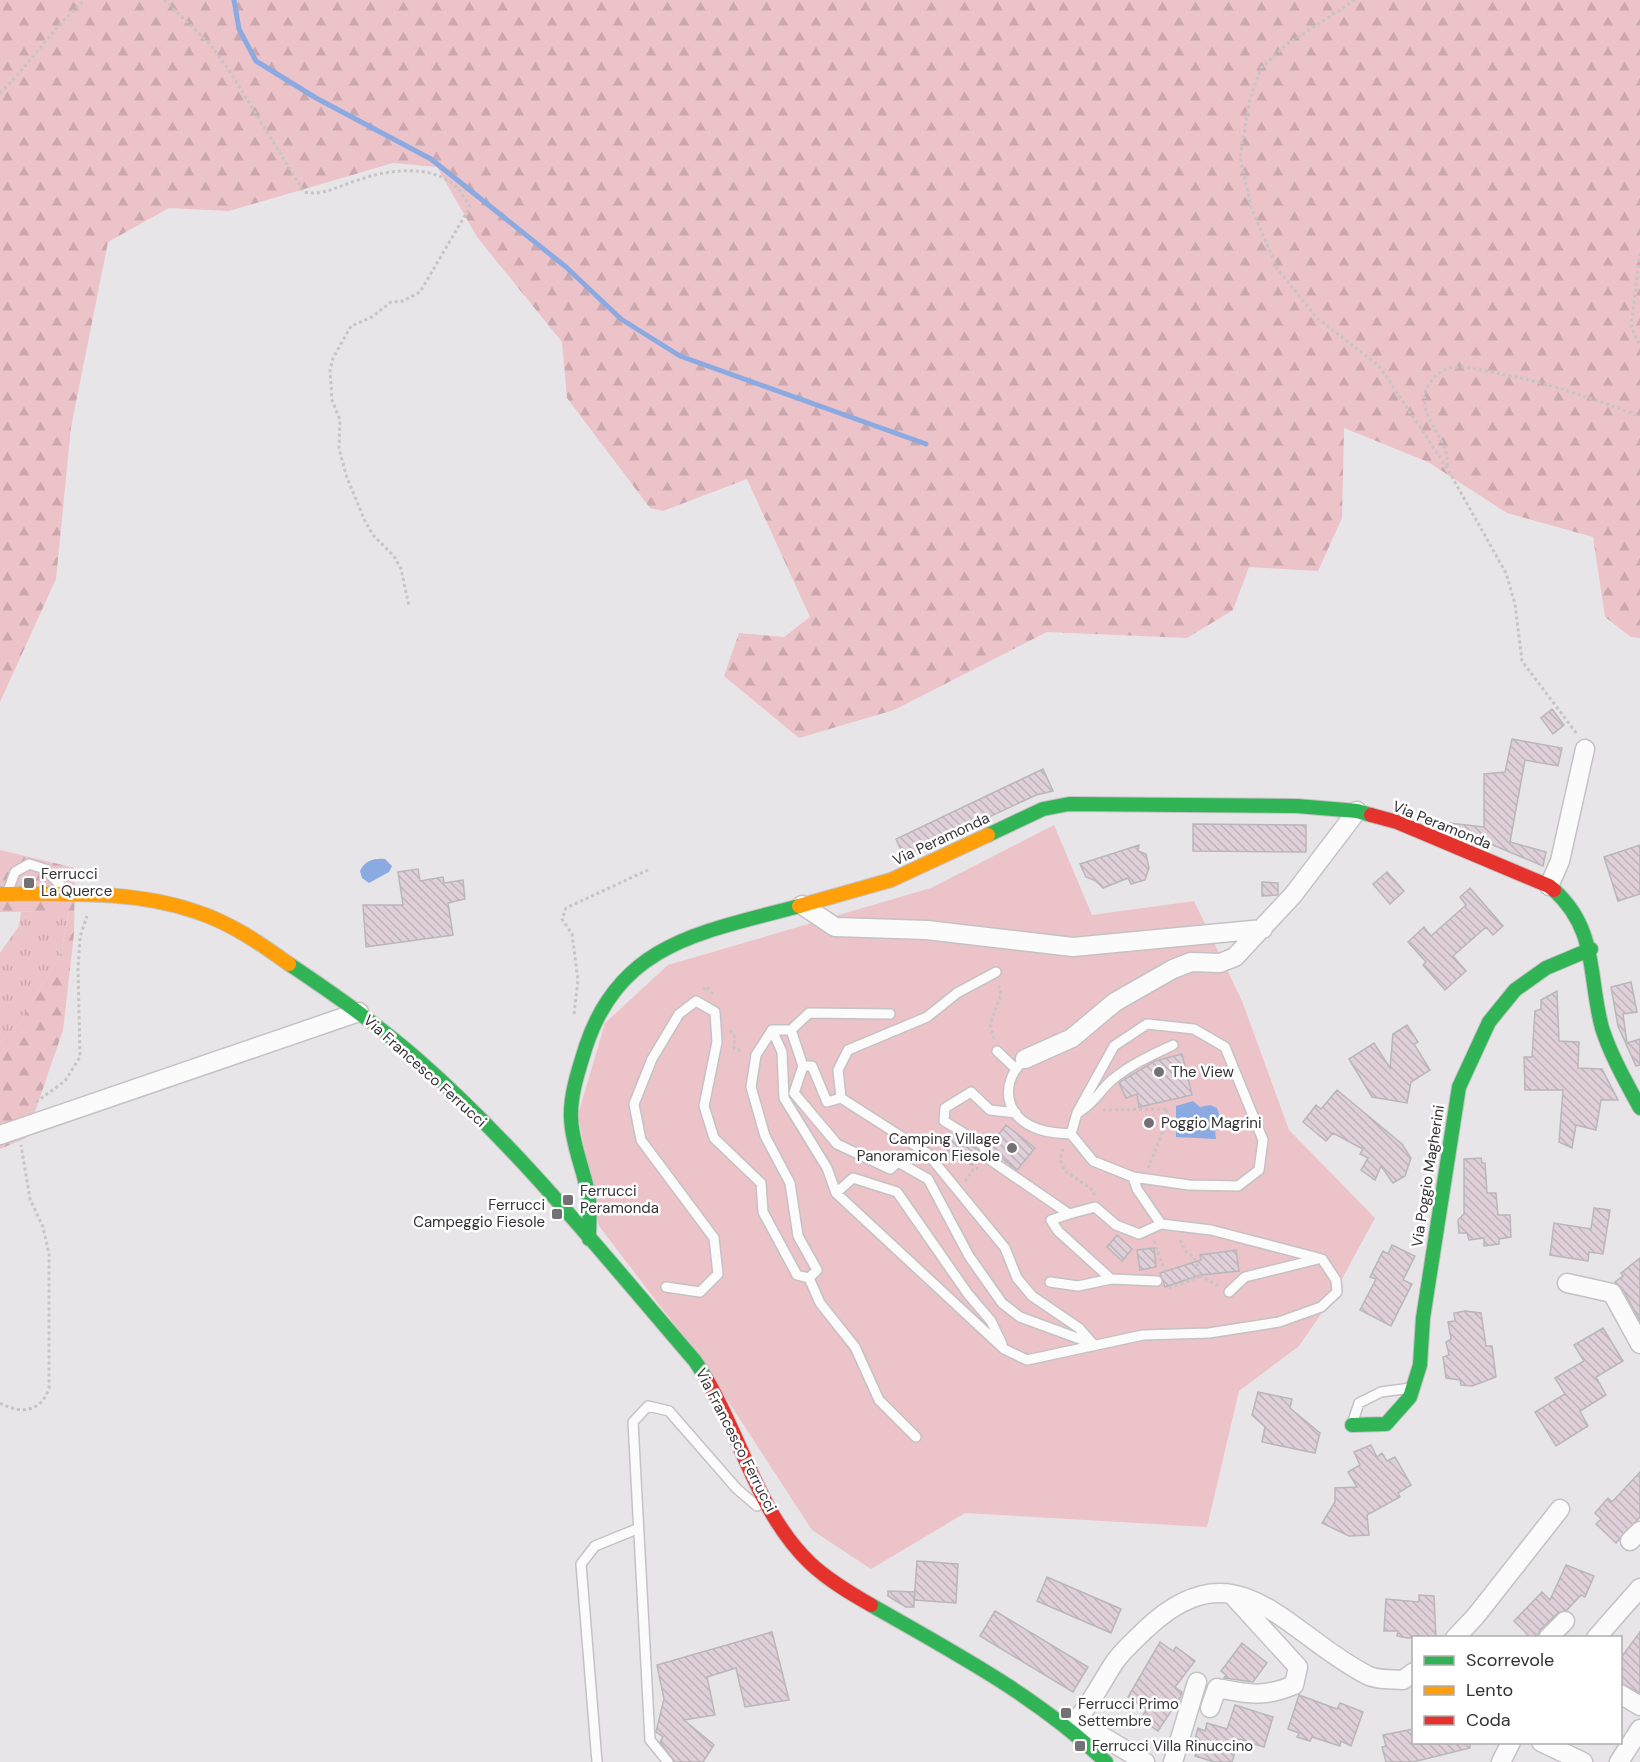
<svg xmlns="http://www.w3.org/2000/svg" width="1640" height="1762" font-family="'DM Sans',sans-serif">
<defs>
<pattern id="grass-tufts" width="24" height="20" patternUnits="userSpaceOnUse" patternTransform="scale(1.5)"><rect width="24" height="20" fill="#ecc3c9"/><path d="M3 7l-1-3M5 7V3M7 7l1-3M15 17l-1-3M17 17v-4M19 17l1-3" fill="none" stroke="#cba8ad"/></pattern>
<pattern id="forest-firs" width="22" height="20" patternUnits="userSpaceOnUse" patternTransform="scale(1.5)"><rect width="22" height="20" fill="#ecc3c9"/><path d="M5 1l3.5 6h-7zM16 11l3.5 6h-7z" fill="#cba8ad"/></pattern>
<pattern id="building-back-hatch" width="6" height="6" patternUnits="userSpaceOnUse" patternTransform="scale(1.5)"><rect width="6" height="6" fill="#dfcfd9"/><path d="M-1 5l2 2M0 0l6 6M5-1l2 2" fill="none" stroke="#c0b2bb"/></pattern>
</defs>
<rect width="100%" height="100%" fill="#e7e5e8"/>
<path fill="url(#grass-tufts)" d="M69 910 61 953 21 1021 0 1043V953L19 926 21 912Z"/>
<path fill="url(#forest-firs)" d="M0 0H1640V638L1631 637 1605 617 1593 537 1507 513 1428 462 1344 428 1342 518 1318 571 1249 567 1233 610 1187 638 1047 632 894 710 799 738 724 676 739 633 784 637 810 617 747 479 663 511 650 508 567 398 562 342 477 237 437 167 393 163 229 211 169 208 108 242 71 427 56 579 0 702Z
M0 850 75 868 74 934 63 1030 26 1138 0 1149V1043L21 1021 61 953 69 911 0 912Z"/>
<path fill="#ecc3c9" d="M1054 825 1092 915 1194 901 1242 1001 1289 1130 1375 1218 1330 1301 1299 1346 1239 1391 1207 1527 965 1513 871 1569 812 1530 702 1361 599 1226 578 1115 605 1023 668 965 931 888Z"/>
<path fill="#8baae2" d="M385 859 392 866 389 872 369 883 362 878 360 871C365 860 375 858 385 859Z
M1193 1101 1200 1107 1210 1105 1217 1108 1222 1123 1215 1130 1216 1139 1176 1137V1106Z"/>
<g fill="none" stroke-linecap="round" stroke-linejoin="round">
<path stroke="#8baae2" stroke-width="5" d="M234 0 239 29 256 61 316 98 431 159 566 267 621 319 680 356 926 444"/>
</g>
<path fill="url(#building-back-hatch)" stroke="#b8b7b9" stroke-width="1.5" d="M1552 709 1564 725 1553 734 1541 718Z
M1512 739 1562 748 1558 766 1525 760 1510 842 1546 852 1543 866 1450 827V823L1484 827V774L1505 772Z
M1043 769 1053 791 1036 795 904 857 896 839Z
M1193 824 1306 825V852L1193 851Z
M1139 845 1138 851 1146 854 1149 868 1145 880 1131 884 1128 878 1103 888 1096 881 1086 877 1080 864Z
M1640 845V894L1618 901 1604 857Z
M418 869 420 881 443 877 444 883 463 880 465 899 448 903 453 935 366 947 363 905H403L398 872Z
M1387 872 1404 891 1390 904 1373 884Z
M1262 882 1278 883V895L1262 896Z
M1470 888 1503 926 1493 935 1486 927 1453 956 1466 971 1445 990 1423 965 1426 962 1408 942 1424 927 1431 936 1466 905 1460 897Z
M1631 982 1637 1012 1623 1014 1627 1043 1640 1039V1065L1636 1066 1618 1026 1611 987Z
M1557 991 1559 1041 1579 1042 1578 1068 1602 1069 1618 1100H1601L1596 1130 1576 1125 1572 1148 1559 1142 1563 1090H1525L1524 1057H1532L1535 1011 1541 1009V1000Z
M1407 1025 1418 1042 1414 1044 1430 1070 1411 1082 1407 1103 1372 1097 1349 1059 1374 1043 1390 1068 1393 1034Z
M1182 1054 1192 1095 1139 1107 1137 1094 1126 1098 1119 1083 1123 1080 1155 1061Z
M1337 1090 1402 1144 1411 1158 1405 1176 1393 1183 1381 1166 1375 1180 1361 1170 1368 1158 1360 1154 1363 1149 1333 1133 1326 1141 1303 1122 1316 1105 1321 1109Z
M1006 1125 1035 1148 1017 1170 993 1151 990 1145Z
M952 1134 978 1150 979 1153 972 1165 944 1147Z
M1481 1158 1482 1163H1485L1487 1193H1496L1498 1215H1510L1511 1237 1499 1239V1244L1484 1246V1238L1469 1240 1467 1233H1459L1458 1220 1464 1214V1159Z
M1594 1208 1610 1210 1603 1254 1589 1252 1588 1261 1550 1255 1554 1223 1591 1229Z
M1117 1235 1132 1249 1122 1261 1107 1247Z
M1392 1245 1415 1256 1403 1280 1412 1284 1391 1326 1360 1310 1376 1279 1370 1277 1383 1251 1388 1254Z
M1154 1248 1156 1267 1140 1270 1137 1250Z
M1236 1250 1239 1271 1200 1275 1165 1287 1160 1273 1201 1260 1200 1255Z
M1640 1258V1321L1622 1288 1615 1282 1623 1276 1621 1273Z
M1465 1311 1481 1313 1486 1346H1492L1496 1377 1472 1386 1461 1385 1460 1380 1446 1378 1443 1357 1449 1355 1446 1342 1451 1339 1448 1322 1455 1321 1454 1313Z
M1603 1328 1623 1361 1596 1377 1606 1395 1580 1411 1588 1426 1556 1446 1535 1412 1565 1394 1555 1378 1584 1361 1574 1345Z
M1258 1392 1292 1399 1290 1408 1320 1433 1315 1453 1262 1442 1265 1427 1252 1415Z
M1371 1445 1377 1457 1382 1453 1387 1461 1395 1457 1411 1485 1398 1493 1400 1497 1367 1515 1369 1535 1349 1536 1322 1523 1335 1502V1488L1357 1487 1348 1472 1360 1465 1354 1452Z
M1640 1472V1517L1616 1543 1596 1524 1601 1519 1595 1513 1608 1498 1612 1502Z
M917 1561 958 1564 956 1603 914 1600V1607H906L888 1596V1591L915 1592 914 1600Z
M1566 1565 1594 1576 1585 1597 1581 1595 1567 1610 1558 1613 1540 1630 1537 1638H1531L1514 1621 1542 1592 1550 1600Z
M1047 1577 1121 1609 1111 1633 1037 1601Z
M1419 1595 1434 1596 1436 1638H1407L1397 1636 1398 1631H1384L1386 1599 1419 1602Z
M995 1611 1088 1667 1073 1692 980 1636Z
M772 1632 789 1700 745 1707 736 1668 707 1677 715 1715 684 1720 714 1745 703 1762H675L660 1742 663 1737 656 1732 664 1699 657 1665Z
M1640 1632V1693L1620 1683V1659Z
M1160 1642 1173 1651 1176 1647 1195 1661 1175 1687 1182 1692 1180 1698 1158 1731 1140 1719 1147 1709 1128 1697Z
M1242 1643 1267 1663 1253 1682 1224 1678 1226 1675 1221 1671Z
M1299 1695 1337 1709 1340 1703 1363 1712 1351 1746 1341 1741 1340 1746 1312 1737 1310 1741 1297 1737 1299 1733 1288 1729Z
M1235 1705 1273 1717 1264 1747 1239 1739 1232 1762H1214L1195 1756 1199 1744 1194 1743 1198 1728 1205 1731 1207 1723 1227 1729Z
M1413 1729V1743H1470V1748L1413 1762H1386L1382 1747 1386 1746 1383 1735Z"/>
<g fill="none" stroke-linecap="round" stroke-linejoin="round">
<g stroke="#c4c2c4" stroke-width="12">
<path id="lane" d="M8 891 15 872 29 864 45 869 64 889
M772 1030H791L803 1066H812L827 1102 841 1098 927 1153 1005 1248 1017 1278 1032 1296 1079 1328 1093 1344
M791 1030 809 1013 890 1014
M997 1051 1015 1068
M1025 1059C999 1083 1004 1117 1038 1129 1048 1133 1060 1133 1071 1134L1093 1161 1133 1177 1189 1185 1238 1186 1259 1170 1263 1140 1225 1047 1194 1029 1147 1024 1114 1046 1077 1113 1071 1134
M803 1066 794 1093 837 1144 890 1169 898 1162 928 1179 969 1256 1002 1303 1020 1317 1091 1343
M841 1098 838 1070 848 1050 927 1017 957 993 996 972
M1079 1112C1096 1102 1099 1091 1112 1080 1131 1064 1152 1055 1173 1045
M1016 1113 990 1110 971 1092 945 1108 944 1121 983 1145 989 1159 1069 1214 1095 1207 1116 1225 1139 1234 1161 1224
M836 1193 853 1178 897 1192 968 1294 991 1321 1002 1344
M1069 1214 1051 1220 1058 1231 1111 1279 1157 1281
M1050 1282 1078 1286 1111 1279
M666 1287 700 1292 718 1274 714 1238 641 1140 634 1104 652 1059 679 1014 696 1001 715 1012 717 1042 704 1106 714 1138 761 1183 763 1212 797 1275 809 1278
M1229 1292 1245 1277 1318 1259
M1353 1421 1359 1403 1381 1392 1411 1388
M916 1437 879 1400 855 1347 820 1303 809 1278 817 1270 798 1236 790 1183 765 1136 751 1087 756 1055 772 1030 782 1052 784 1098 827 1168 836 1193 1004 1349 1027 1360 1143 1335 1209 1333 1279 1322 1321 1307 1337 1292 1336 1280 1322 1259 1211 1230 1161 1224 1137 1189 1133 1177
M597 1762 581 1564 595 1546 637 1529
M668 1762 650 1740 633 1422 648 1406 669 1411 737 1489 757 1506"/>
</g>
<g stroke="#c4c2c4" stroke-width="21">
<path id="street" d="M1549 886 1560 861 1585 749
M802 905 835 927 927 930 1073 947 1263 929
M1025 1059 1072 1038 1115 1002 1173 969 1191 962 1220 963 1235 957 1293 895 1357 811
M0 1135 359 1012
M1567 1283 1612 1293 1640 1344
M1630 1541 1640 1531
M1455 1638 1475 1617 1560 1509
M1548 1638 1565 1621
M1596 1638 1640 1588
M1620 1694 1640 1706
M1210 1708 1217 1688C1248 1694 1263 1698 1294 1685L1298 1667 1234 1597
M1070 1727C1088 1709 1100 1685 1114 1663 1122 1651 1135 1640 1145 1630 1237 1542 1285 1633 1367 1675 1376 1680 1392 1679 1403 1680L1414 1672
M1070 1727 1097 1733 1145 1762
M1541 1742 1583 1762
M1173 1762 1197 1682
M1501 1762 1511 1742
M1619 1762 1640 1729"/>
</g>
<g stroke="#c4c2c4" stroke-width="16">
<path id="fast" d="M988 835 1043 809 1069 804 1297 806 1357 811 1371 815
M1554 890C1598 930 1588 976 1602 1028 1611 1056 1626 1082 1640 1108
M289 964C334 994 377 1024 417 1059 520 1149 606 1258 695 1361L706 1378
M589 1239C589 1223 591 1209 588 1193 583 1168 572 1144 571 1118 570 1094 579 1069 586 1046 621 941 705 932 799 906
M1352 1425 1386 1424 1410 1397 1420 1365 1423 1318 1459 1087 1489 1022 1515 990 1546 968 1591 949
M871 1605C953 1652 1037 1696 1106 1762"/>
</g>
<g stroke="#c4c2c4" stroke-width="16">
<path id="slow" d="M0 894C66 894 134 890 197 912 231 923 261 944 289 964
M799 906 891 880 988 835"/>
</g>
<g stroke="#c4c2c4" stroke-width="16">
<path id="jam" d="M1371 815 1397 822 1549 886 1554 890
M706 1378C742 1439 758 1513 810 1563 828 1580 850 1593 871 1605"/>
</g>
<path stroke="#c5c5c5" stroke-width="3" stroke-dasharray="3 3" stroke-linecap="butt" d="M164 0 210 44 229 70 304 192C323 196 339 186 358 180 386 170 428 164 453 184 460 189 465 199 470 207L420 292 403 301 391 302 372 317 351 326 333 358 330 371 332 400 340 420 339 449 347 478 365 521 373 535 394 556 401 569 409 606
M1355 0 1286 45 1261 68 1250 98 1240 157 1251 207 1277 268 1316 317 1379 366 1447 468 1506 573 1515 604 1522 661 1577 734
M0 93C31 64 52 27 85 0
M1640 253 1631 327 1640 346
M1447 466C1451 440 1420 421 1425 393 1427 383 1439 371 1449 368 1465 365 1480 370 1495 373 1548 382 1590 398 1640 416
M704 990 706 986 714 995
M574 1014 578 980 572 934 562 919 566 908 648 870
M730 1030 735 1037 734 1048 743 1051
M994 1039 990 1024 1001 995 999 986
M36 1102 65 1081 80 1057 78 969 80 937 87 916
M1103 1110 1168 1109 1161 1123 1163 1131 1148 1168
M1063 1149 1060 1158 1064 1170 1094 1191V1196
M965 1181 975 1167 981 1171
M1180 1240 1185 1251 1194 1257 1201 1276 1219 1286
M1154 1241 1165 1272
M1169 1288 1201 1276
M0 1403C20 1414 41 1413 49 1388V1254L43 1227 30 1199 21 1145"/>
<use href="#lane" stroke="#fbfbfc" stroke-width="9"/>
<use href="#street" stroke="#fbfbfc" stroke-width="18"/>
<use href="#fast" stroke="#30b455" stroke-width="14"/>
<use href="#slow" stroke="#ff9f0a" stroke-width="14"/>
<use href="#jam" stroke="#e5322d" stroke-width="14"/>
</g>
<g fill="#737173" stroke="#fff" stroke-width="2">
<rect x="23" y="877" width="12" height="12" rx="3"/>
<circle cx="1159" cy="1072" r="6"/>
<circle cx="1149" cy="1123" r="6"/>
<circle cx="1012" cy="1148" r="6"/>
<rect x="562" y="1194" width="12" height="12" rx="3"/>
<rect x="551" y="1208" width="12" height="12" rx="3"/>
<rect x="1060" y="1707" width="12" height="12" rx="3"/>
<rect x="1074" y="1740" width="12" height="12" rx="3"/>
</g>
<g text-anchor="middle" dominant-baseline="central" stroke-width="5" stroke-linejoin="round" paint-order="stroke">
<g font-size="15" fill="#343234" stroke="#fff">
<text transform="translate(1442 825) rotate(22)">Via Peramonda</text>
<text transform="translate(941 839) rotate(-25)">Via Peramonda</text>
<text transform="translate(425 1071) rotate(42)">Via Francesco Ferrucci</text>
<text transform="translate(1428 1176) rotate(-81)">Via Poggio Magherini</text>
<text transform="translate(736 1440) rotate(63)">Via Francesco Ferrucci</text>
</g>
<g font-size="15" fill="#343234" stroke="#fff" text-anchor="start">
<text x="41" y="874">Ferrucci<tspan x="41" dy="17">La Querce</tspan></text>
<text x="1171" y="1072">The View</text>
<text x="1161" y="1123">Poggio Magrini</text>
<text x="1000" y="1139" text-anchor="end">Camping Village<tspan x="1000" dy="17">Panoramicon Fiesole</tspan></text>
<text x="580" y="1191">Ferrucci<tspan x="580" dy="17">Peramonda</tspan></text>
<text x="545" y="1205" text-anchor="end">Ferrucci<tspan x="545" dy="17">Campeggio Fiesole</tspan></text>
<text x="1078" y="1704">Ferrucci Primo<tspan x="1078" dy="17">Settembre</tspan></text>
<text x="1092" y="1746">Ferrucci Villa Rinuccino</text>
</g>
</g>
<rect x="1412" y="1636" width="210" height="108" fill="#ffffff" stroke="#aeadae" stroke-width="1.5"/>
<rect x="1424" y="1656" width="30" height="9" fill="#30b455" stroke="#aeadae" stroke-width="1.5"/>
<text x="1466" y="1666" font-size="18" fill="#343234">Scorrevole</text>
<rect x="1424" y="1686" width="30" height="9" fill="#ff9f0a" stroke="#aeadae" stroke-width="1.5"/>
<text x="1466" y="1696" font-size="18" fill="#343234">Lento</text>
<rect x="1424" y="1716" width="30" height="9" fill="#e5322d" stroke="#aeadae" stroke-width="1.5"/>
<text x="1466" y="1726" font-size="18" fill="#343234">Coda</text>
</svg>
